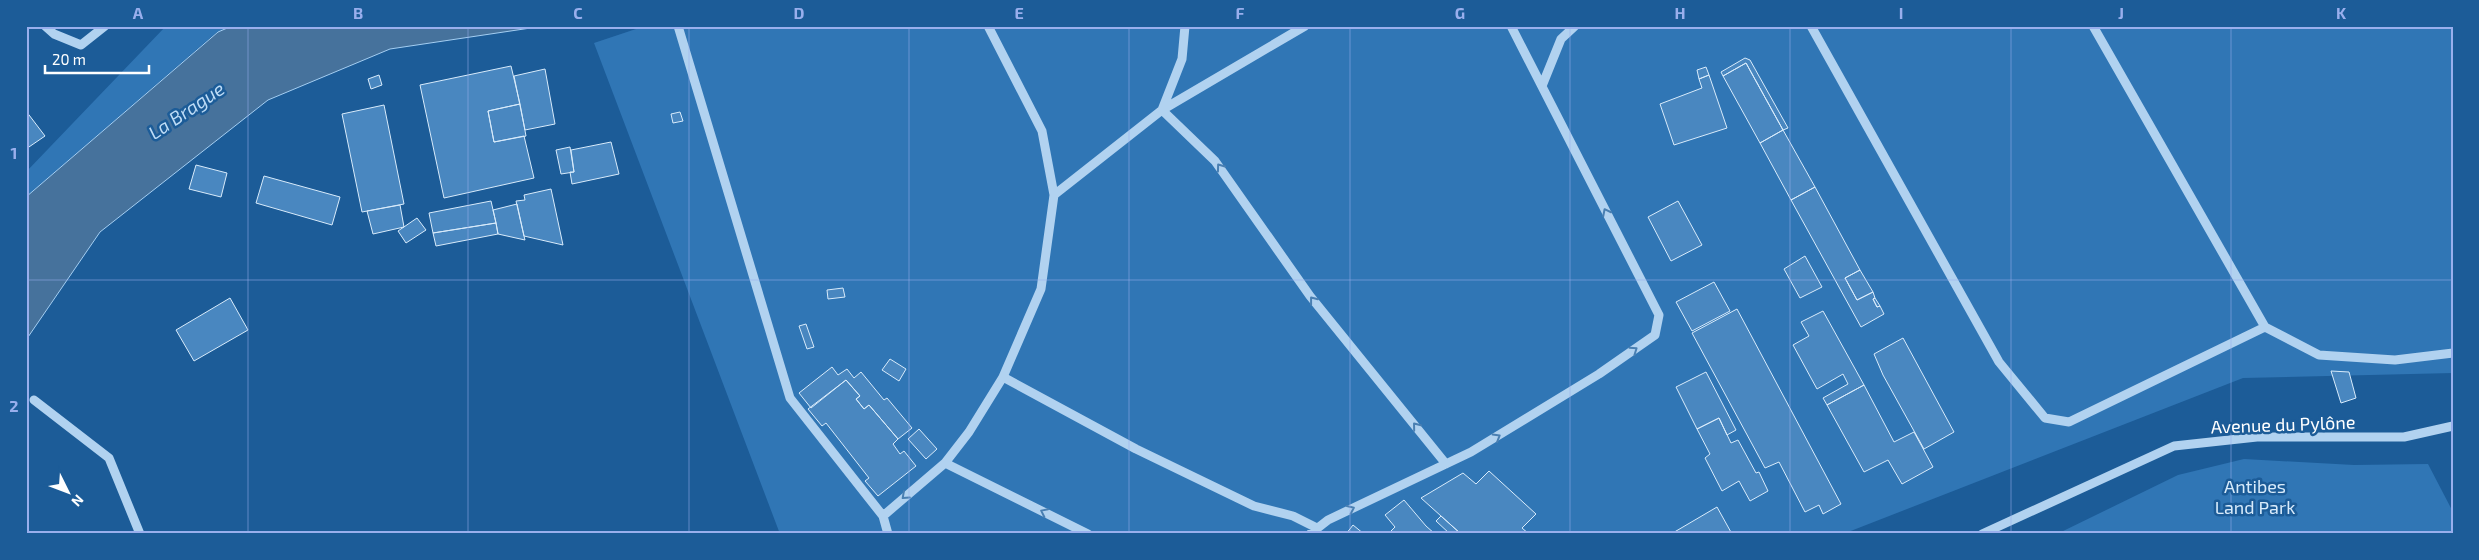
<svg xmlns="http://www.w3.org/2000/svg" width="2479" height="560" font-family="'Exo 2',sans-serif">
<rect width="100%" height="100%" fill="#1c5c98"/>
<path fill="#3076b5" d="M166 26H232L217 32 26 197V172Z
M645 26H2453V373L2243 378 1843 534H780L594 43Z
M2244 459 2354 465 2428 464 2453 512V534H2057L2178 475Z"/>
<path fill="#46729c" stroke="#a4cef2" d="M232 26H544L390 49 268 100 100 232 26 340V197L218 32Z"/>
<path fill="#4987c0" stroke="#d8ebfb" d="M1745 58 1750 60 1788 128 1783 130 1746 63 1723 76 1721 72Z
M1746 63 1783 130 1760 143 1723 76Z
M511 66 520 104 488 111 494 142 524 136 534 178 444 198 420 85Z
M1706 67 1709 75 1699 79 1697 70Z
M545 69 555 124 525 130 514 76Z
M379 75 382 85 371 89 368 79Z
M1709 75 1727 128 1674 145 1660 104 1702 88 1699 79Z
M520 104 526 136 494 142 488 111Z
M384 105 404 204 362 212 342 114Z
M26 111 45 136 26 149Z
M680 112 683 121 673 123 671 114Z
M1783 130 1815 187 1791 200 1760 143Z
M611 142 619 174 572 184 570 172H574L571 150Z
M570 147 574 172 561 174 556 150Z
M196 165 227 173 221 197 189 189Z
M264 176 340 197 332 225 256 203Z
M1815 187 1860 270 1845 278 1857 300 1873 292 1875 298 1873 299 1877 307 1880 306 1884 314 1861 327 1791 200Z
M551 189 563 245 524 236 516 201 525 200 524 195Z
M491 201 496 223 433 233 429 213Z
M1678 201 1702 245 1671 261 1648 217Z
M517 204 524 236 525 240 498 234 496 223 493 210Z
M400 205 404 227 373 234 367 211Z
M417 218 426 230 406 243 398 231Z
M496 223 498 234 436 246 433 233Z
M1805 256 1822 287 1800 298 1784 269Z
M1860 270 1873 292 1857 300 1845 278Z
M1714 282 1730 311 1692 331 1676 302Z
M843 288 845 297 828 299 827 290Z
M230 298 248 330 194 361 176 330Z
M1875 298 1880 306 1877 307 1873 299Z
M1737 309 1841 504 1823 514 1819 505 1805 512 1779 462 1765 468 1692 333Z
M1823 311 1864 385 1827 405 1823 398 1848 384 1843 374 1817 389 1793 345 1809 336 1801 322Z
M806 324 814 347 807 349 799 326Z
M1903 338 1954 432 1924 449 1883 375 1874 354Z
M890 359 906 369 899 381 882 370Z
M832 367 838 375 847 369 854 378 861 372 884 400 887 398 912 428 898 439 869 405 864 409 856 399 860 396 846 380 811 408 799 393Z
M2331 371 2349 372 2356 398 2341 403Z
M1706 372 1736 430 1727 435 1719 418 1697 429 1676 387Z
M846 380 860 396 856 399 864 409 869 405 898 439 893 444 900 454 904 451 916 466 878 496 865 481 869 478 826 423 822 426 808 409Z
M1864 385 1894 442 1914 432 1933 467 1902 484 1888 460 1864 472 1827 405Z
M1719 418 1731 443 1738 440 1756 473 1759 472 1768 491 1750 501 1739 481 1722 491 1705 458 1710 454 1697 429Z
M919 429 937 449 926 459 908 439Z
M1489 471 1536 514 1522 528 1529 534H1461L1421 498 1463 473 1476 484Z
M1404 500 1426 526 1435 534H1388L1395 527 1385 515Z
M1717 507 1732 534H1671Z
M1441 516 1461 534H1450L1436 521Z
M1353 525 1364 534H1346Z"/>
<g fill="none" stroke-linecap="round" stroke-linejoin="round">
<path stroke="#b1d2f0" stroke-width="9" d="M45 26 54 34 81 45 105 26
M678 26 790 398 883 516
M1185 26 1182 59 1162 110 1215 161 1310 296 1446 464
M1811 26 1999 362 2045 418 2069 422 2265 327
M2093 26 2265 327 2319 355 2395 360 2453 353
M1542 86 1561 39 1575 26
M1054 195 1162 110 1305 26
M1003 377 1136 449 1254 506 1293 516 1317 528
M34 400 109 458 140 534
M945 463 969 432 1003 377 1041 289 1054 195 1042 131 988 26
M888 534 883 516 945 463 1088 534
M1310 534 1328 520 1471 452 1599 374 1655 335 1659 315 1511 26
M1982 534 2174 446 2257 437H2404L2453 426"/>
</g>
<defs><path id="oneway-chevron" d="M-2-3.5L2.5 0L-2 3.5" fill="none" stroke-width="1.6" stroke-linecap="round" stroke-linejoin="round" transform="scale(1.25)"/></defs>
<g stroke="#497fb2">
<use href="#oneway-chevron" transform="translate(1220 167) rotate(-126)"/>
<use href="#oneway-chevron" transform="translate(1606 212) rotate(-117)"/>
<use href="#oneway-chevron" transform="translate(1313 300) rotate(-128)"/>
<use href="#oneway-chevron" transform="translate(1634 350) rotate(-35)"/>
<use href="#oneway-chevron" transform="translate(1416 426) rotate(-129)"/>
<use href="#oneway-chevron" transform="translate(1497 437) rotate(-31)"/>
<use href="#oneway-chevron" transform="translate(905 496) rotate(138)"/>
<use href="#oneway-chevron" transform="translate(1351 509) rotate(-25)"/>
<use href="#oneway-chevron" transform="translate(1044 512) rotate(-154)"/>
</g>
<path fill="none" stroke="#99afed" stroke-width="1" stroke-opacity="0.55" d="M248 26V534M468 26V534M689 26V534M909 26V534M1129 26V534M1350 26V534M1570 26V534M1790 26V534M2011 26V534M2231 26V534M26 280H2453"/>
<g text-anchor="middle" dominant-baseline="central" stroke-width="5" stroke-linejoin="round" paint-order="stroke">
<g font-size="18" fill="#fff" stroke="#1c5c98">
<text transform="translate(2283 424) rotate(-2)">Avenue du Pylône</text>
</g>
<g font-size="18" fill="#d8ebfb" stroke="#1c5c98">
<text x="2255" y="486">Antibes<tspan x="2255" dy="21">Land Park</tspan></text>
</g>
<g font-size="19" font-style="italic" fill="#bedcf6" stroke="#1c5c98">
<text transform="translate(186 110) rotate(-34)">La Brague</text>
</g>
</g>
<rect width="2479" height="560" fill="none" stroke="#1c5c98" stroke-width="55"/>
<g transform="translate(68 492) rotate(132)" stroke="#1c5c98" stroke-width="4" paint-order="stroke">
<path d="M0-4L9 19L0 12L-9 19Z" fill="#ffffff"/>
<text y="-8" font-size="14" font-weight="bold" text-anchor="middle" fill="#ffffff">N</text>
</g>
<path d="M45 65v8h104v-8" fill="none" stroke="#ffffff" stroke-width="2.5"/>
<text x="52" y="65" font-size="15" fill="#ffffff" stroke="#1c5c98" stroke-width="4" paint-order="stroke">20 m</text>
<rect x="28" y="28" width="2424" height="504" fill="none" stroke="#99afed" stroke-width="2"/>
<g font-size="16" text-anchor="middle" font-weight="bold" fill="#99afed">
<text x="138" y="19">A</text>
<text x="358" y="19">B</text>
<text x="578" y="19">C</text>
<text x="799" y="19">D</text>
<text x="1019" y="19">E</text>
<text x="1240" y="19">F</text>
<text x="1460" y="19">G</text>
<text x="1680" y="19">H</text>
<text x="1901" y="19">I</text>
<text x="2121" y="19">J</text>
<text x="2341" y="19">K</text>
<text x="14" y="159">1</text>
<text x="14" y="412">2</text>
</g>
</svg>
